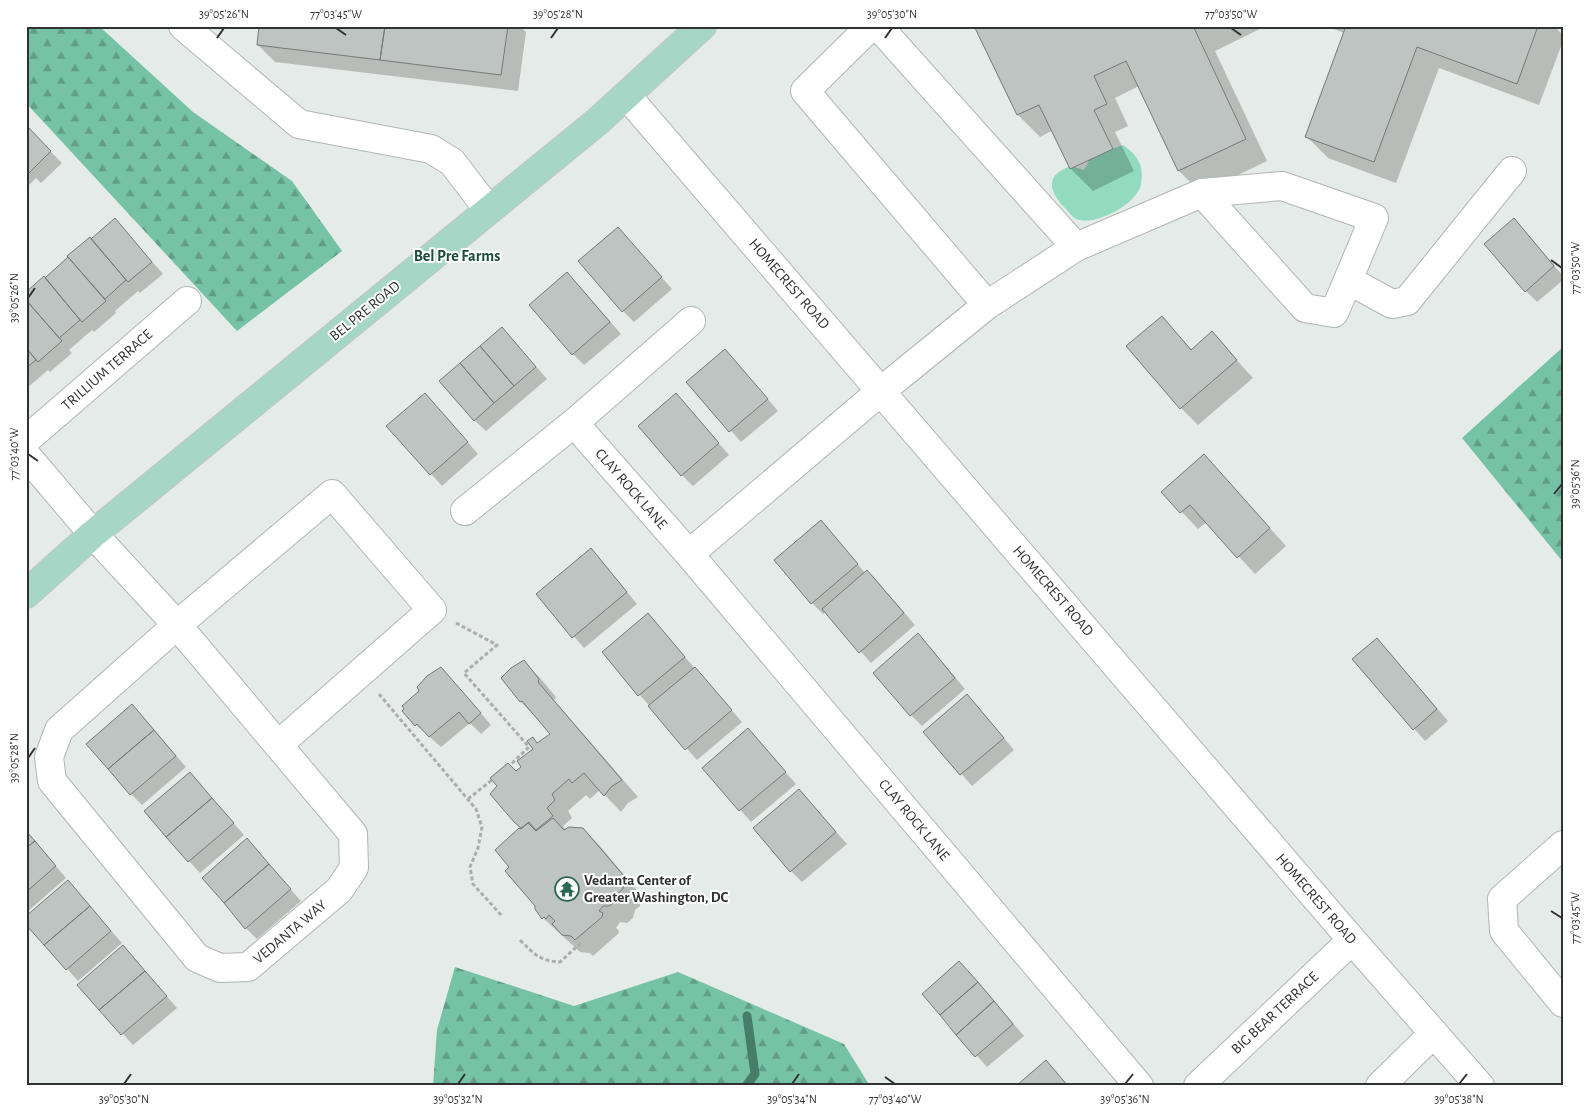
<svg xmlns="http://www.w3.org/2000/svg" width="1589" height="1112" font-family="'Alegreya Sans',sans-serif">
<defs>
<pattern id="forest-firs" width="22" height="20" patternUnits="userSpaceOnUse" patternTransform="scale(1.25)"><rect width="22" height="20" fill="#76c2a6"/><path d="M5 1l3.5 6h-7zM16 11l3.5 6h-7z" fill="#619e88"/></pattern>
</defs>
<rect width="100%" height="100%" fill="#e5ebe8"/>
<path fill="#92dbc0" d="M1123 145C1138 156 1144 164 1141 184 1138 204 1094 227 1076 219 1072 217 1068 211 1065 208 1048 190 1045 175 1071 166L1084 170 1091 157Z"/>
<path fill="url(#forest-firs)" d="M26 26H99L193 112 292 181 342 251 237 331 26 103Z
M1563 347V562L1462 438Z
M455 967 574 1006 678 972 844 1044 870 1086H433L437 1030Z"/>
<path fill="#0003" d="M260 26H520L526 32 518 91 275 62 258 45Z
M976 26H1266L1215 51 1267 161 1201 193 1179 171 1139 86 1115 98 1128 126 1115 132 1134 171 1093 191 1071 169 1053 130 1040 137 1018 115Z
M1326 26H1554L1563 35V41L1539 105 1439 68 1396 183 1328 158 1306 136 1344 33Z
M26 127 62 163 41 183 36 178 26 188Z
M115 220 163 274 140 293 138 291 115 311 116 313 94 332 92 330 69 350 72 353 50 372 48 370 26 389V293Z
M618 228 672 289 634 322 623 311Z
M1525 231 1563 276V280L1537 302 1526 291Z
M578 285 621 334 584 365 573 354Z
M1162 317 1192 350 1212 333 1253 378 1198 425 1181 408 1128 346Z
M513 340 547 379 486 431 474 420Z
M736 362 778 411 741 442 688 382Z
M676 394 729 455 693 486 682 475Z
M436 406 478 454 442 486 388 426Z
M1204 455 1286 546 1255 574 1207 522 1198 529 1163 492Z
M832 533 865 573 867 571 878 582 915 625 871 663 826 612 823 614 812 603Z
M602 561 637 604 584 648 538 595Z
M648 615 742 722 697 760 603 653Z
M929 646 965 689 922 726 911 715Z
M1388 651 1448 721 1425 741 1354 659Z
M524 662 541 679 556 697 554 700 638 797 628 803 621 812 600 790 590 799 586 795 568 811 572 818 563 826 566 830 583 829 600 846 640 894V906L635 910 633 918 627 923 620 922 616 928 619 931 618 934 593 956 590 953 580 952 543 918 511 867 496 850 521 827 499 786 523 767 538 744 552 734 521 702 503 679Z
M452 680 491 725 481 734 470 723 441 747 416 725 420 691Z
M978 707 1014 750 972 786 925 732Z
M143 717 186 767 142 805 131 794Z
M748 730 796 784 751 822 704 768Z
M190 774 244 835 200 873 189 861Z
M799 790 847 844 802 882 791 871Z
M26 831 66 878 26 913Z
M247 840 301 901 257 939 246 928Z
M68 882 122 943 78 981 26 923Z
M134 958 177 1008 133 1045 79 985Z
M971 974 1024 1036 987 1067 923 994Z"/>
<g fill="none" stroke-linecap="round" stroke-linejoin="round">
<path stroke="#467c6a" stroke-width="9" d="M746 1086 755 1074 747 1016"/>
</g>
<path fill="#bec4c2" stroke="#747a77" d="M259 26H385L380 60 257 45Z
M385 26H508L501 75 380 60Z
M974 26H1198L1194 28 1246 139 1178 171 1126 61 1094 76 1107 104 1094 110 1113 149 1070 169 1039 105 1017 115Z
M1346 26H1538L1517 84 1417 47 1374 162 1305 137Z
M26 125 51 151 29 173 26 170Z
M115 218 152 262 128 282 91 239Z
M1514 218 1554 266 1525 292 1484 244Z
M618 227 662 277 622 312 578 261Z
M90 237 126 280 105 299 67 256Z
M68 257 106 301 82 322 45 278Z
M567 272 610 322 572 355 529 305Z
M44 276 80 320 59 338 26 300V292Z
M26 300 62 341 38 362 26 348Z
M1162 316 1191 350 1212 331 1237 360 1180 409 1126 346Z
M502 327 536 367 514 386 480 346Z
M480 346 514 386 494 403 460 363Z
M26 348 36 360 26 368Z
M725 349 768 399 729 432 686 382Z
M460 363 494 403 474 421 439 381Z
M425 393 468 442 430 475 386 426Z
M676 393 719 443 681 476 638 426Z
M1204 454 1270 528 1237 558 1190 505 1180 513 1161 492Z
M821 520 858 564 811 604 774 560Z
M591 548 627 592 572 638 536 594Z
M867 570 904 613 859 653 822 609Z
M648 613 685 657 638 696 602 652Z
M918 633 955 678 910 716 873 673Z
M1377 638 1437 709 1413 730 1352 659Z
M524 660 539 679 538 682 622 780 611 787 604 796 584 773 572 783 569 779 552 794 555 800 547 808 553 816 536 830 529 822 521 828 514 822 490 794 497 786 490 778 508 763 516 771 521 767 517 761 533 749 527 741 533 737 537 743 550 734 522 701 520 702 501 678 511 668Z
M441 667 481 713 469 724 459 712 429 737 417 724 415 726 402 711 404 709 402 706 419 691 417 687 427 676Z
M695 667 732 710 685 750 648 706Z
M967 694 1004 738 960 775 923 732Z
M132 704 154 730 108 769 86 744Z
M748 728 786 772 739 811 702 768Z
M154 730 176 756 130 795 108 769Z
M190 772 212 798 166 837 144 811Z
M799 789 836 832 790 872 753 828Z
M212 798 234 823 188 862 166 837Z
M553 818 564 830 569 827 583 828 624 876 623 889 618 893 616 901 609 906H603L599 911 603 913 602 917 575 940 571 936 562 935 552 924 555 921 549 915 546 919 544 917 542 919 535 909V906L505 871 509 867 495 850 519 828 521 829 528 823 536 831Z
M26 831 35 841 26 848Z
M247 838 269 864 224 903 202 878Z
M35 841 56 866 26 892V848Z
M269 864 291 889 245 929 224 903Z
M68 880 90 906 44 945 26 925V916Z
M90 906 111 931 66 970 44 945Z
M123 945 145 971 99 1010 77 985Z
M959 961 978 982 940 1015 922 994Z
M145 971 167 996 121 1035 99 1010Z
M978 982 994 1001 956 1035 940 1015Z
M994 1001 1013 1024 975 1057 956 1035Z
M1046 1060 1068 1086H1016Z"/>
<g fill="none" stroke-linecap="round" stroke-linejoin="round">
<g stroke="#b0b6b4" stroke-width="30">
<path id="minor" d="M183 26 299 124 431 149 452 162 488 209
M871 26 805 91 987 305
M878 26 1076 247
M627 96 1352 940 1480 1086
M1202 193 1305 308 1334 313 1348 280
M26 440 187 301
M26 455 93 534 177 625 332 494 432 610 278 745
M465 511 574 423
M689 554 574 423 691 321
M177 625 353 834 354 868 339 890 248 967 220 968 197 958 52 781 49 757 59 730Z
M1563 845 1502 899 1504 931 1563 1003
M1139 1086 689 554 881 391 987 305 1076 247 1202 193 1282 186 1374 218 1348 280 1392 304 1407 301 1512 171
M1198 1086 1352 940
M1380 1086 1434 1033"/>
</g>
<g stroke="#c5c6c5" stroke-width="30">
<path id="major" d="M26 594 93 534 598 121 702 26"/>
</g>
<path stroke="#aaaeac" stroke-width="3" stroke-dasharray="4 2.5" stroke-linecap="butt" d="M456 623 497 645 464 673 529 747 510 765
M379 694 476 809 482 827 478 848 470 867 473 884 502 916
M468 799 492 780
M520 940C534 954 540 961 560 962L583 941"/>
<use href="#minor" stroke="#fff" stroke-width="28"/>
<use href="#major" stroke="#a6d7c6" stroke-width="28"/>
</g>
<path fill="none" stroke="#303231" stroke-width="2" d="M336 28 346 35M1231 28 1241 35M217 38 224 28M551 38 558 28M885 38 892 28M1551 260 1562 268M28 298 35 288M28 454 38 461M1554 494 1562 484M28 758 35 748M1551 911 1562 918M885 1077 895 1084M124 1084 131 1074M458 1084 465 1074M792 1084 799 1074M1125 1084 1133 1074M1459 1084 1467 1074"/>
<defs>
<g id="temple-ring" transform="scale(1.25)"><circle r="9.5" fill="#fff" stroke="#2b6854" stroke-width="1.5"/><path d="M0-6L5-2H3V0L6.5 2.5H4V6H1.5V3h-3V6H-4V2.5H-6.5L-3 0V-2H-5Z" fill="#2b6854"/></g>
</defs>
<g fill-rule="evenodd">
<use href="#temple-ring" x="567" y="889"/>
</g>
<g text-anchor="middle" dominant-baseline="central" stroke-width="4" stroke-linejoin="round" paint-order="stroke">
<g font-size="15" fill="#303231" stroke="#fff">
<text transform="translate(789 284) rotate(49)">HOMECREST ROAD</text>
<text transform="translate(365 311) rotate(-39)">BEL PRE ROAD</text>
<text transform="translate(107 370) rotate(-41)">TRILLIUM TERRACE</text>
<text transform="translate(631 489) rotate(49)">CLAY ROCK LANE</text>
<text transform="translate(1053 591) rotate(49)">HOMECREST ROAD</text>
<text transform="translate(914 820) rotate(50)">CLAY ROCK LANE</text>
<text transform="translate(1316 899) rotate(49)">HOMECREST ROAD</text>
<text transform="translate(290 932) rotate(-40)">VEDANTA WAY</text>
<text transform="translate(1275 1013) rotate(-43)">BIG BEAR TERRACE</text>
</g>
<g font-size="15" font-weight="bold" fill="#303231" stroke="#fff" text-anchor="start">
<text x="584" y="880">Vedanta Center of<tspan x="584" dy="17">Greater Washington, DC</tspan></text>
</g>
<g font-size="16" font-weight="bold" fill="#1a4b3b" stroke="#fff">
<text x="457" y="256">Bel Pre Farms</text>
</g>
</g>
<rect width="1589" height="1112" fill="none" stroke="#ffffff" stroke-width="55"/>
<rect x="28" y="28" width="1534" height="1056" fill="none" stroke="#303231" stroke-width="2"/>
<g font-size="12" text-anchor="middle" fill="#303231">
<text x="224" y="18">39°05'26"N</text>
<text x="336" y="18">77°03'45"W</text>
<text x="558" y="18">39°05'28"N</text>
<text x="892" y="18">39°05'30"N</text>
<text x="1231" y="18">77°03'50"W</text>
<text transform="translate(1575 268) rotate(-90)" y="4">77°03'50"W</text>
<text transform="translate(14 298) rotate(-90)" y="4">39°05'26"N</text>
<text transform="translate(14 454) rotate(-90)" y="4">77°03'40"W</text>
<text transform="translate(1575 484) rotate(-90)" y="4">39°05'36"N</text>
<text transform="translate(14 758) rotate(-90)" y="4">39°05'28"N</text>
<text transform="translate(1575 918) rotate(-90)" y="4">77°03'45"W</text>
<text x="124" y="1103">39°05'30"N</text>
<text x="458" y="1103">39°05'32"N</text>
<text x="792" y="1103">39°05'34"N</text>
<text x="895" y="1103">77°03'40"W</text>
<text x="1125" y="1103">39°05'36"N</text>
<text x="1459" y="1103">39°05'38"N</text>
</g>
</svg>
